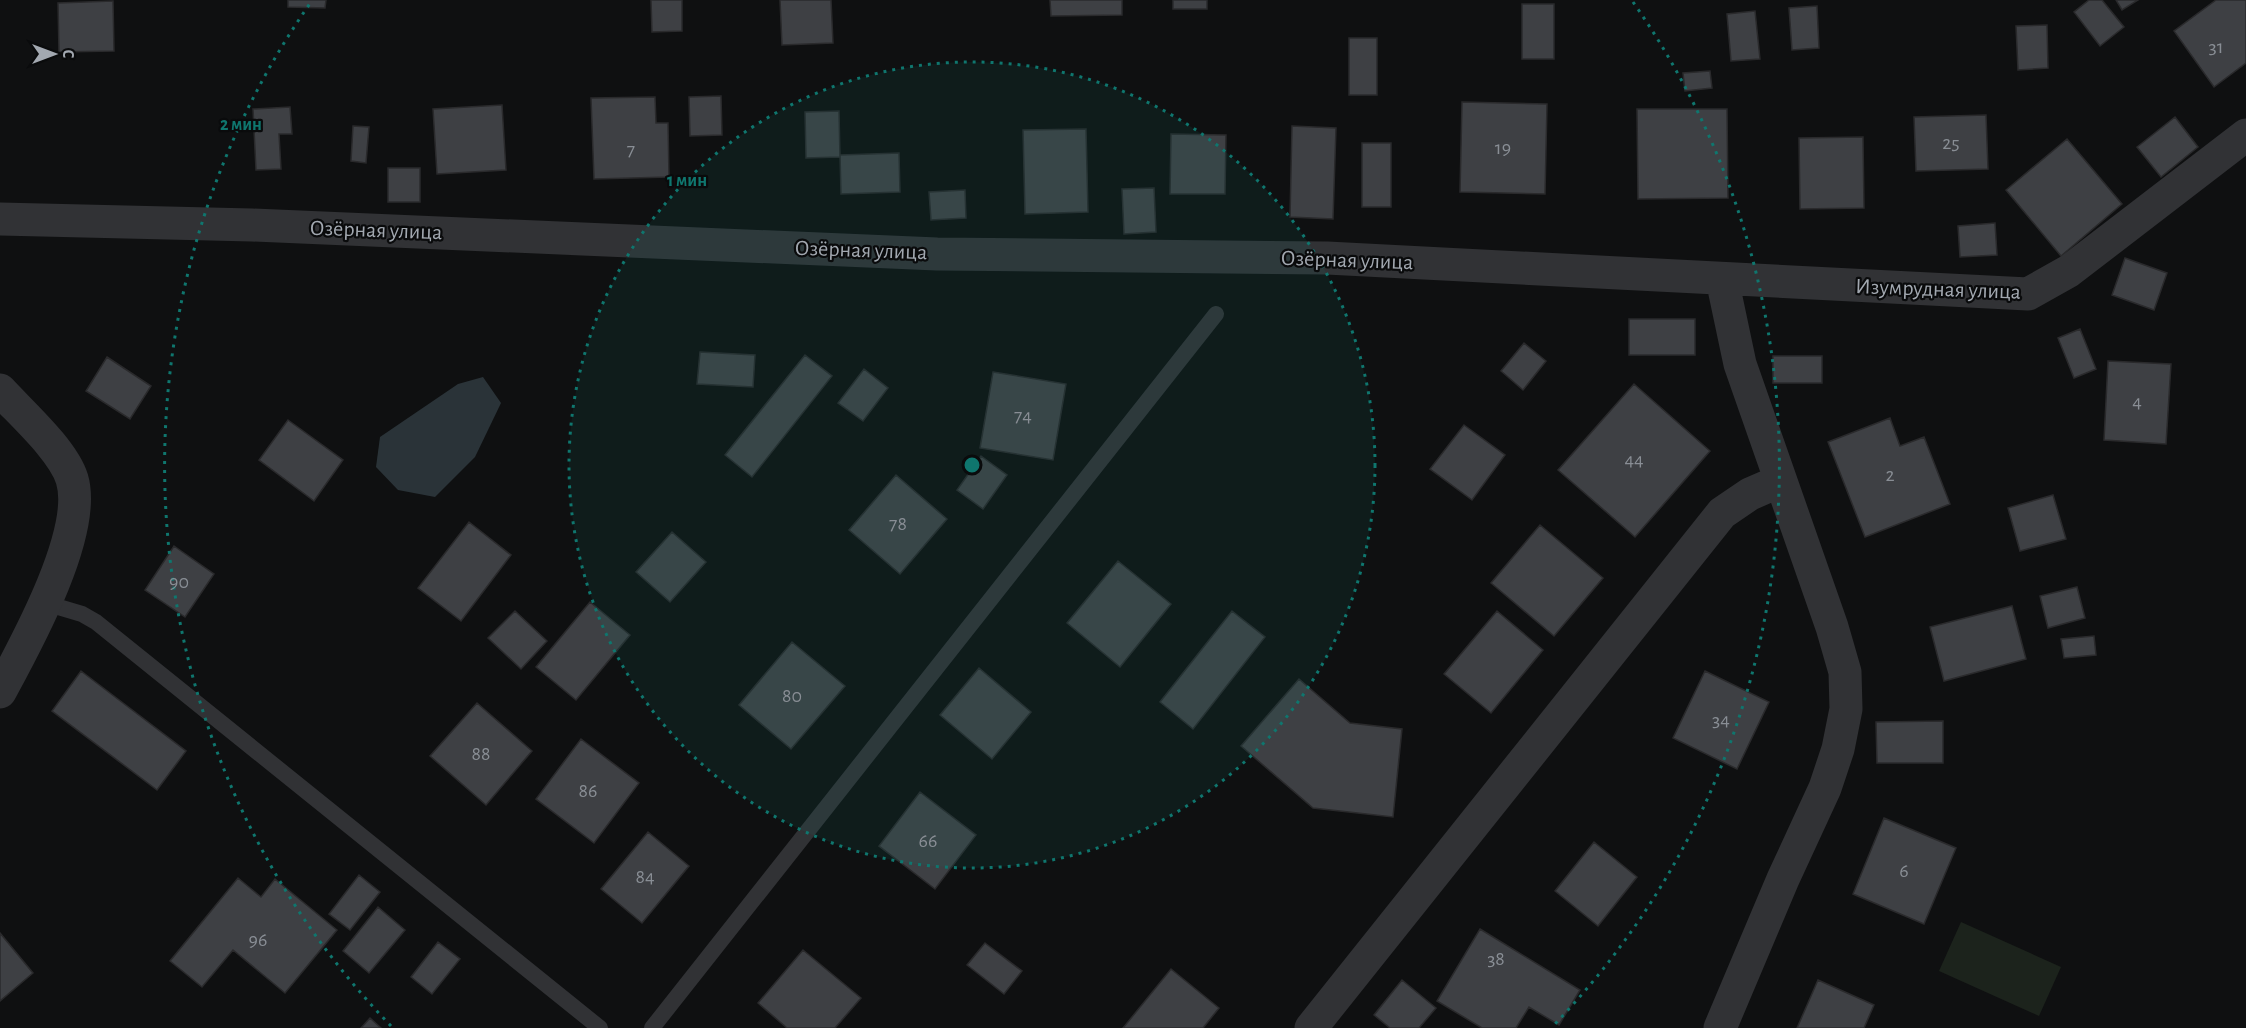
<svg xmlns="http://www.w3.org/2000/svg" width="2246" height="1028" font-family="'Alegreya Sans',sans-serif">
<rect width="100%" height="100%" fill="#0f1011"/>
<path fill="#1c231c" d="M1961 922 2061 967 2039 1016 1939 971Z"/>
<path fill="#2a3338" d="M483 377 501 403 475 457 435 497 398 490 376 467 380 437 458 384Z"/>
<path fill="#3e4044" stroke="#2a2a2c" stroke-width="1.5" d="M288 0H326L325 8 288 7Z
M651 0H682V31L652 32Z
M780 0H831L833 43 782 45Z
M1050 0H1122V15L1051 16Z
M1173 0H1207V9H1173Z
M2089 0H2102L2124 27 2100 46 2074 12Z
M2116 0H2138L2122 10Z
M2216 0H2246V63L2214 87 2174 31Z
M113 1 114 51 59 52 58 3Z
M1522 4H1554V59H1522Z
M1817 6 1819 48 1792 50 1789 8Z
M1755 11 1760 59 1731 61 1727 14Z
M2047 25 2048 68 2018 70 2016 26Z
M1349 38H1377V95H1349Z
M1710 71 1712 88 1685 91 1683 73Z
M721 96 722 135 690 136 689 97Z
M655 97 656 123H668L669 177 594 179 591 98Z
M1462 102 1547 104 1545 194 1460 192Z
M502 105 506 170 437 174 433 109Z
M290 107 292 134H279L281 169 256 170 253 109Z
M1637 109H1727L1728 198 1638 199Z
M839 111 840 157 806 158 805 112Z
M1986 115 1988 169 1916 171 1914 117Z
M2175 117 2198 147 2161 177 2137 147Z
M353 126 369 127 366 163 351 161Z
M1292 126 1336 128 1333 219 1290 217Z
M1086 129 1088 212 1025 214 1023 130Z
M1171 134 1226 135 1225 194H1170Z
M1863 137 1864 208 1800 209 1799 138Z
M2067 139 2122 204 2061 256 2006 190Z
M1362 143H1391V207H1362Z
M899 153 900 192 841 194 840 155Z
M388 168H420V202H388Z
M1154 188 1156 232 1124 234 1122 189Z
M965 190 966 218 931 220 929 192Z
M1995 223 1997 255 1960 257 1958 226Z
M2125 258 2167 273 2154 310 2112 295Z
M1629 319H1695V355H1629Z
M2080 329 2096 369 2074 378 2058 338Z
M1524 343 1546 361 1523 390 1501 371Z
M700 352 755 355 753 387 697 384Z
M805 355 832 376 752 477 725 455Z
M1773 356H1822V383H1773Z
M107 357 151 386 130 419 86 391Z
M2108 361 2171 364 2166 444 2104 440Z
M864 369 888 388 863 421 838 403Z
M993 372 1066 384 1053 460 980 448Z
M1634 384 1710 451 1635 537 1558 470Z
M1890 418 1900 446 1924 437 1950 504 1865 537 1828 442Z
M288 420 343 460 314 501 259 460Z
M1464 425 1505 455 1472 500 1430 469Z
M981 456 1007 475 983 509 957 490Z
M896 475 947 519 900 574 849 530Z
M2053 495 2066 539 2020 551 2008 508Z
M469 522 511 555 461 621 418 588Z
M1540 525 1603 578 1554 636 1491 583Z
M672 532 706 562 670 602 636 572Z
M174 546 214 574 185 617 145 590Z
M1118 561 1171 604 1120 667 1067 623Z
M2077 587 2085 618 2048 628 2040 596Z
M590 602 630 635 576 700 536 667Z
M2012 606 2026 659 1944 681 1930 627Z
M515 611 547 641 521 669 488 638Z
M1232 611 1265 637 1193 729 1160 702Z
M1497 611 1543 650 1491 713 1444 674Z
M2094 636 2096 655 2064 658 2061 639Z
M792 642 845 686 791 749 739 705Z
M979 668 1031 712 992 759 940 715Z
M81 671 186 751 157 790 52 711Z
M1705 671 1769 702 1737 769 1673 738Z
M1299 679 1350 723 1402 729 1393 817 1313 808 1241 746Z
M477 703 532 751 486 805 430 756Z
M1943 721V763H1877L1876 722Z
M581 739 639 783 594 843 536 799Z
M920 792 976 835 935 889 879 846Z
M1884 818 1956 848 1924 924 1853 894Z
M648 832 689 866 642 923 601 889Z
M1594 842 1637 877 1598 926 1555 891Z
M359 875 380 892 350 930 329 914Z
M238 878 261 897 275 879 337 930 285 993 233 950 202 987 170 961Z
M378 907 405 930 369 973 343 951Z
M1480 929 1580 990 1559 1025 1529 1007 1516 1028H1482L1437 1001Z
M0 933 33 973 0 1001Z
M438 942 460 959 432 994 411 977Z
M985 943 1022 971 1004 994 967 965Z
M803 950 861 998 835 1028H787L758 1003Z
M1171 969 1219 1008 1203 1028H1123Z
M1402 980 1436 1008 1419 1028H1390L1374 1015Z
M1818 980 1874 1005 1864 1028H1797Z
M370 1018 381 1028H361Z"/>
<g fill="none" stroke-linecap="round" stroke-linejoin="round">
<path stroke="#313235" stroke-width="16" d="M45 603 82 614 96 622 600 1028
M652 1028 1216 314"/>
<path stroke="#313235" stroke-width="33" d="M0 219 252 225 937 254 1327 258 2028 294 2069 271 2246 135
M0 390C21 413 63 450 72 479 88 532 26 644 0 692
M1311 1028 1722 513 1750 494 1780 481
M1720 1028 1783 879 1825 788 1838 749 1846 709 1845 672 1832 627 1740 364 1722 279"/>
</g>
<circle cx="972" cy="465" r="403" fill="#0f766e" fill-opacity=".12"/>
<g fill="none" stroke="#0f766e" stroke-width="3" stroke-dasharray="3 6">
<circle cx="972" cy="465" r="403"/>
<path d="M391 1026A807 807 0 0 1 311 2M1633 2A807 807 0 0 1 1553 1026"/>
</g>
<g text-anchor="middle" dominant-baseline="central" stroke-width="4.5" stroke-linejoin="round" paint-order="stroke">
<g font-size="20" fill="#898e95">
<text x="2216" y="47">31</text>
<text x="1951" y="143">25</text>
<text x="1503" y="148">19</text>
<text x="631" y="150">7</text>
<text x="2137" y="402">4</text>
<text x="1023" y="416">74</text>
<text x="1634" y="460">44</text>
<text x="1890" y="475">2</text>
<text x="898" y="524">78</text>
<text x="179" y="582">90</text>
<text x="792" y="696">80</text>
<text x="1721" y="720">34</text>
<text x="481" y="754">88</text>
<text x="588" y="791">86</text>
<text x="928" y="841">66</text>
<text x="1904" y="871">6</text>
<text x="645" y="877">84</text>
<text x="258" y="940">96</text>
<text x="1496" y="959">38</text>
</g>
<g font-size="22" fill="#a2a8b0" stroke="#0a0b0c">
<text transform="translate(376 230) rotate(2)">Озёрная улица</text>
<text transform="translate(861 250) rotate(2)">Озёрная улица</text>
<text transform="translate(1347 260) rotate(2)">Озёрная улица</text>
<text transform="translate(1938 289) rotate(2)">Изумрудная улица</text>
</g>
</g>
<circle cx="972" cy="465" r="9" fill="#0f766e" stroke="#0a0b0c" stroke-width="3"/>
<g font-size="18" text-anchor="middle" font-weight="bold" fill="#0f766e" stroke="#0a0b0c" stroke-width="4.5" stroke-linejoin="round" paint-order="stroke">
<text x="241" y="130">2 мин</text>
<text x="687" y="186">1 мин</text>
</g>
<g transform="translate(54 54) rotate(90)" stroke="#0a0b0c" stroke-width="4.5" paint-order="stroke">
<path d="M0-4.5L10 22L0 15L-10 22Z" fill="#a2a8b0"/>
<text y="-9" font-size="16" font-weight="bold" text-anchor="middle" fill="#a2a8b0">С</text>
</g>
</svg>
